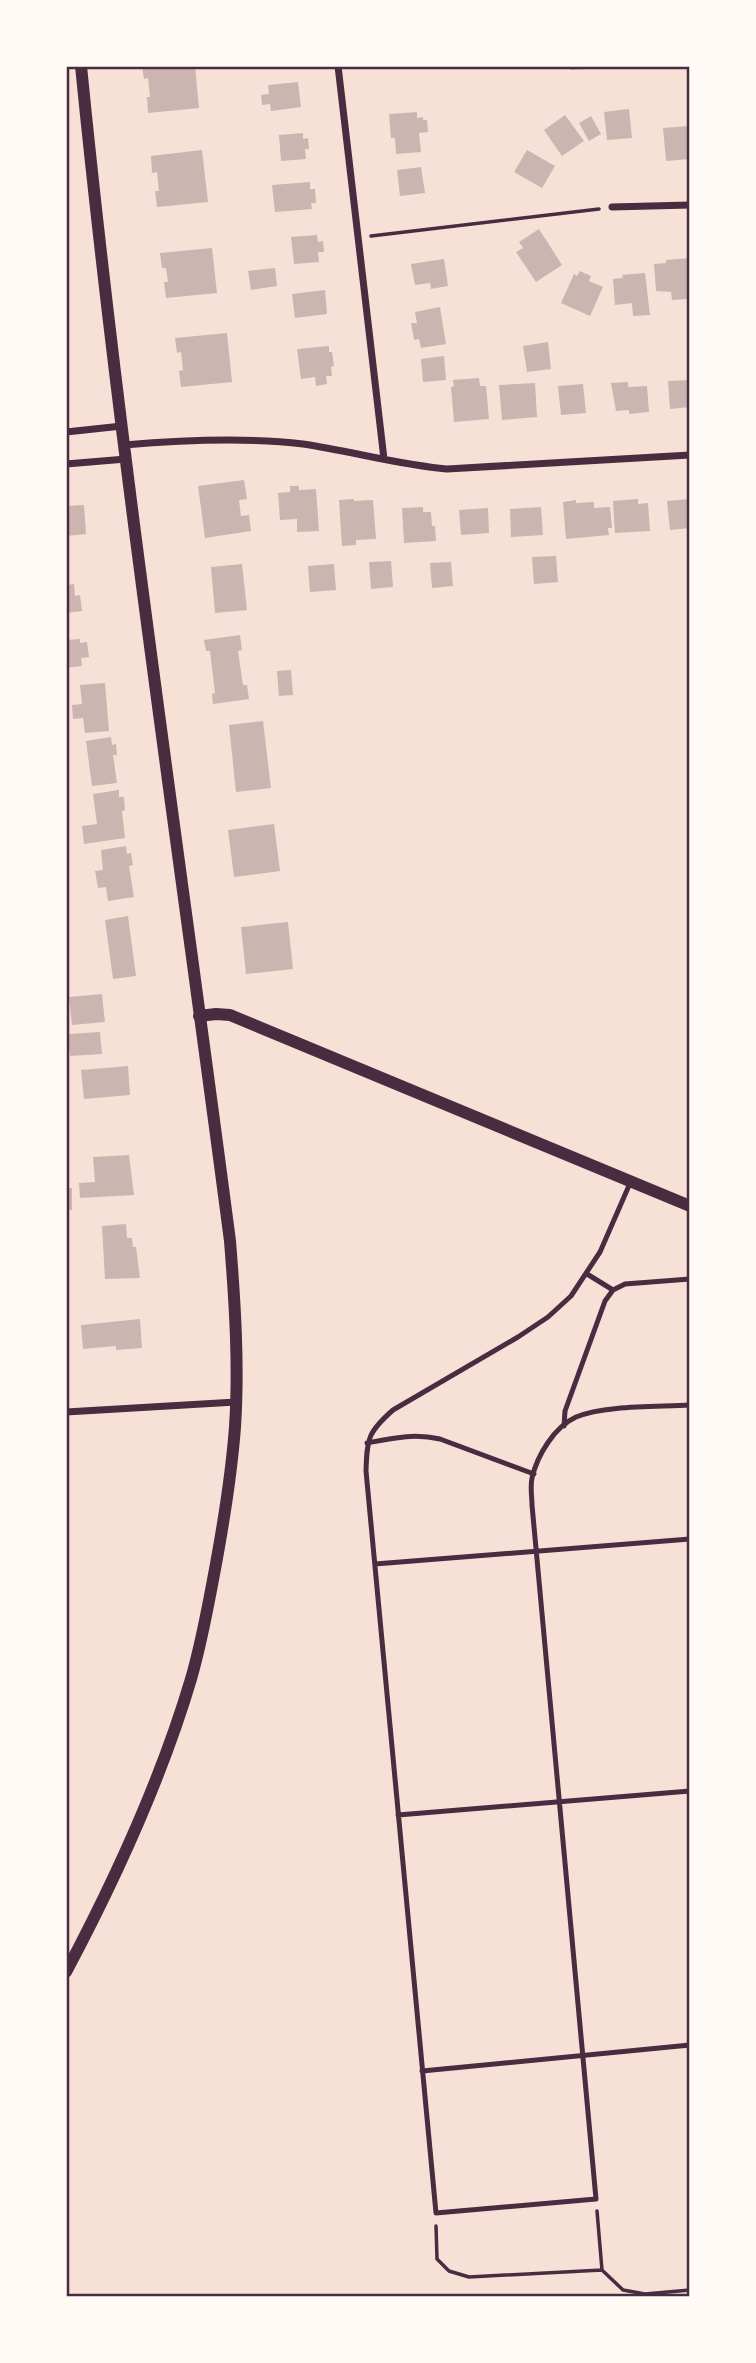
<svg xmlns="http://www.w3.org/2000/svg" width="756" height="2363" font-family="'Varela Round',sans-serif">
<rect width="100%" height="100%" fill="#f7e1d7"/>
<path fill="#ccb4b1" d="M142 66H195L199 108 148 113 147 97H150L148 78 144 79Z
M570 66H588V69L570 70Z
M298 82 301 107 271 111 270 104 262 105 261 95 269 94 268 85Z
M629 109 632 138 607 140 604 112Z
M417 112V118L423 117V120H427L428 132 419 133 421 152 396 154 395 138H391L389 114Z
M565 115 584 141 562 156 544 130Z
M591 116 601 134 589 141 579 123Z
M690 126V159L666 161 663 128Z
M303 133V139L308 138 309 149H305L306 159 281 161 279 135Z
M202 150 208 202 157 207 155 191H159L157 172 152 173 151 156Z
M527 150 555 166 542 188 514 172Z
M421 167 425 193 400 196 397 170Z
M310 182V189H315L316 203H311L312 209 275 212 272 185Z
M539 229 562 265 536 282 516 252 523 248 519 242Z
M317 235 318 242 323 241 324 252H318L319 262 294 264 291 237Z
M212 248 217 293 166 298 164 282H168L166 268H162L160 253Z
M690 258 689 299 672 300 671 292 656 291 654 264 666 263V260Z
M444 259 448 286 431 289 430 283 415 285 411 264Z
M275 268 277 286 251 290 248 271Z
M580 271 591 276 589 281 603 287 590 316 561 303 574 274 577 276Z
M645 273 650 315 633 316 632 303 615 305 613 279 623 278 622 275Z
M325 290 327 314 295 318 292 294Z
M440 307 446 344 421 348 419 339 414 340 411 323H417L415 312Z
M227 333 232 382 181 387 179 371 183 370 181 352 177 353 175 338Z
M548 342 551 369 527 372 523 346Z
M329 346V352H332L334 366 331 367 332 376H326L327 384 316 386 315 377 301 379 297 349Z
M444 356 446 380 423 382 421 359Z
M479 378 480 386H486L489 419 454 422 451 387 454 386 453 380Z
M690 380V407L670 409 668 381Z
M628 382V387L647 386 649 412 629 414V410L616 411 611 383Z
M535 383 537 417 502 420 499 385Z
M583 384 586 413 561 415 558 386Z
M244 480 247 499 239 500 241 516 249 515 251 531 205 538 198 486Z
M290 486H299V490L316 489 319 531 297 532V519L280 520 278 493 290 492Z
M354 499V501L373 500 376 539 356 540V545L342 546 339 500Z
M638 499V504L648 503 650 531 615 533 613 501Z
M690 499V528L670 530 667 501Z
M576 500V503L594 502V508L610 507 612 528H608L609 535 566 539 563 502Z
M84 505 86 534 66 536V506Z
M423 507V512H431L432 526H435L436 541 404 543 402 508Z
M541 507 543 535 511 537 510 509Z
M488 508 489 533 461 535 459 510Z
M556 556 558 582 534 584 532 557Z
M391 561 393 587 371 589 369 562Z
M451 562 453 586 432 588 430 563Z
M242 564 247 610 215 613 211 567Z
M334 564 336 590 310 592 308 566Z
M74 584 75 596 80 595 82 611 66 613V585Z
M240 635 242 650 238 651 243 685H247L249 699 213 704 212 694 215 693 210 651H206L204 640Z
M80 639V643L87 642 89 657 81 658 82 666 66 668V640Z
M291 670 293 695 279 696 277 671Z
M105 683 109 731 85 733 83 718 73 719 72 705 82 704 80 685Z
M263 721 271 788 236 792 229 725Z
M111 737 112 745 116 744 117 755H113L117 783 92 786 86 741Z
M119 790V797H124L125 810 122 811 125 838 84 844 82 826 97 824 93 794Z
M274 824 280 871 234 877 228 830Z
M126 846 127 854 131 853 133 865 129 866 134 897 108 901 106 887 98 888 95 871 103 870 101 850Z
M128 916 136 976 113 979 105 920Z
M288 922 293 969 246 974 241 927Z
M102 994 105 1022 72 1025 69 997Z
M100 1032 102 1054 70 1056 68 1034Z
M128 1066 130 1095 84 1099 81 1070Z
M129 1155 134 1195 80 1198 79 1183 95 1182 93 1157Z
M66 1188H72V1210H66Z
M126 1224 127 1238H132L133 1247H136L140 1278 105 1279 102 1226Z
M140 1319 142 1348 116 1350V1346L83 1349 81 1325Z"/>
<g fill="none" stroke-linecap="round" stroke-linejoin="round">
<path stroke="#4a2c40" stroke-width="3.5" d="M371 236 599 209
M597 2211 602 2270 623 2290 645 2294 690 2290
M436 2226 437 2259 449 2271 469 2277 602 2270"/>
<path stroke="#4a2c40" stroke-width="5" d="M631 1181 600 1252 571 1296 548 1317 518 1337 393 1410C368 1432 367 1438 366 1471L436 2213 596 2199 532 1505C532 1497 530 1487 532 1478 537 1456 554 1427 576 1417 604 1405 658 1407 690 1405
M587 1274 613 1290
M564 1426 565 1411 605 1301 613 1290 625 1284 690 1279
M367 1443C393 1438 414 1433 440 1439L534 1474
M375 1564 690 1539
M398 1815 690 1791
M422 2071 690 2045"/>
<path stroke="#4a2c40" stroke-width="7" d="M338 66 384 459
M612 207 690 205
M66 432 122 426
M124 445C183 440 245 437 303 444 351 451 399 465 447 469L690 455
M66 464 126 459
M66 1412 236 1402"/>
<path stroke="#4a2c40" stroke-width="12" d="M199 1016 216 1014 230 1015 690 1206
M66 1972C116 1878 161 1780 191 1679 200 1648 206 1617 212 1585 222 1533 231 1480 235 1427 239 1366 235 1303 230 1241 179 850 120 459 81 66"/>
</g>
<rect width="756" height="2363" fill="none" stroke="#fffaf5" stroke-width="136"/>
<rect x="68" y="68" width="620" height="2227" fill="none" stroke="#4a2c40" stroke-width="2.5"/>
</svg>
